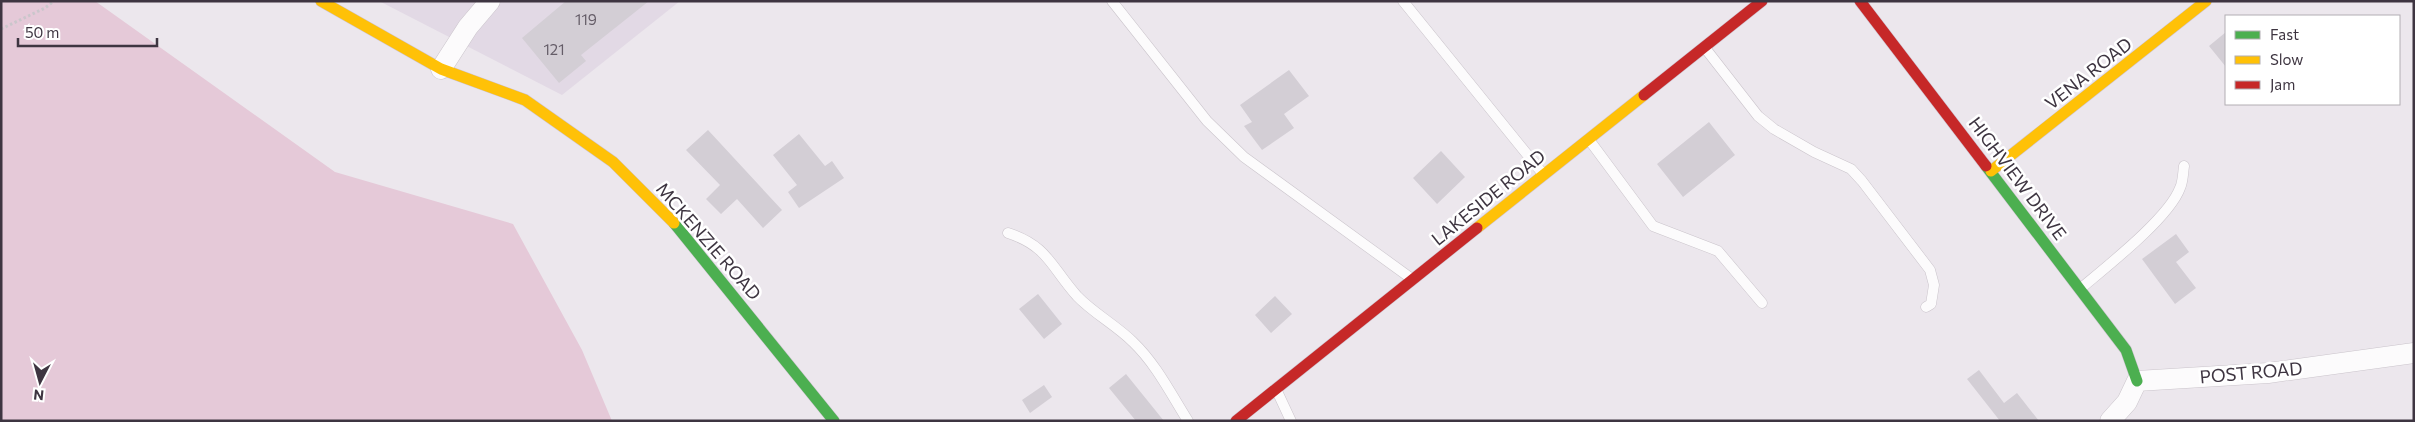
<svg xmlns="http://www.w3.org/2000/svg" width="2415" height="422" font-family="Commissioner,sans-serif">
<rect width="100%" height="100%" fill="#ece7ed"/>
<path fill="#e2d9e5" d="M379 1H680L562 95Z"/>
<path fill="#e5c9d8" d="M1 1H95L335 172 513 224 582 350 612 421H1Z"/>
<path fill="#d3ced5" d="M566 1H649L581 55 586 61 559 83 522 38Z
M2226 32V67L2209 46Z
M1289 70 1309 96 1284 114 1294 128 1262 150 1244 126 1252 122 1240 105Z
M1709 122 1735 155 1683 197 1657 164Z
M708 130 782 210 763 228 737 199 721 214 706 199 720 185 686 150Z
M799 134 825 166 832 161 844 178 799 208 788 192 797 185 773 155Z
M1441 151 1465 177 1437 204 1413 178Z
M2176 234 2189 252 2176 262 2196 288 2175 304 2142 259Z
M1038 294 1062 324 1044 339 1019 309Z
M1275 296 1292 314 1271 333 1255 315Z
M1979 370 2004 403 2017 393 2039 421H2000L1967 379Z
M1126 374 1164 421H1136L1109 388Z
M1044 385 1052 397 1030 413 1022 400Z"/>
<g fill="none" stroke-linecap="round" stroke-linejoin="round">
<g stroke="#cac4cb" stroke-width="11">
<path id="lane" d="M1112 1 1207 121 1244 157 1412 279
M1403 1 1543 174
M1705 48 1758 116 1774 129 1814 152 1851 169 1862 181 1930 270 1934 285 1931 304 1926 307
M1590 141 1653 226 1718 251 1762 303
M1008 233C1048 246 1051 267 1077 296 1093 313 1116 325 1133 342 1156 364 1171 394 1188 421
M2080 289C2106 267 2169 218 2180 188 2183 182 2183 173 2184 166
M1276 389 1291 421"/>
</g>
<g stroke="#cac4cb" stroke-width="21">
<path id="street" d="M441 69 468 27 490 1
M2110 421 2127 402 2137 381 2268 373 2414 353"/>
</g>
<g stroke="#cec4d0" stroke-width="12">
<path id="fast" d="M1986 166 2126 350 2137 381
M674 223 834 421"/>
</g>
<g stroke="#cec4d0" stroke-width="12">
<path id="slow" d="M321 1 441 69 525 100 613 162 674 223
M1991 171 2206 1
M1477 228 1644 95"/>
</g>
<g stroke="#cec4d0" stroke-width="12">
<path id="jam" d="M1860 1 1986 166
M1644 95 1762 1
M1236 421 1477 228"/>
</g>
<path stroke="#cac6cb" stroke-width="3" stroke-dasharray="2.5 2.5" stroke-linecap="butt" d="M1 29 45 8 54 1"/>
<use href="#lane" stroke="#fcfbfc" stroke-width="10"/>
<use href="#street" stroke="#fcfbfc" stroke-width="20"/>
<use href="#fast" stroke="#4caf50" stroke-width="11"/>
<use href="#slow" stroke="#ffc107" stroke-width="11"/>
<use href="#jam" stroke="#c62828" stroke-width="11"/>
</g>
<g text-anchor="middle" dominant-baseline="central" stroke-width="5" stroke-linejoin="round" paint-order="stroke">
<g font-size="15" fill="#655d68">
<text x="586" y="19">119</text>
<text x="554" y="49">121</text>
</g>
<g font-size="18" fill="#3e3541" stroke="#fff">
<text transform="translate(2088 73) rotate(-38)">VENA ROAD</text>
<text transform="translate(2018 178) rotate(53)">HIGHVIEW DRIVE</text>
<text transform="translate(1488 197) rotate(-39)">LAKESIDE ROAD</text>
<text transform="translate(709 241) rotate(49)">MCKENZIE ROAD</text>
<text transform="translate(2251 372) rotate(-5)">POST ROAD</text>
</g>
</g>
<rect width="2415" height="422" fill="none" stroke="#3e3541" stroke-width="5"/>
<rect x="2225" y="15" width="175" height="90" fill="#ffffff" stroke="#b2aeb3"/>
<rect x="2235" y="31" width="25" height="8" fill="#4caf50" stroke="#b2aeb3"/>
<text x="2270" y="40" font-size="15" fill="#3e3541">Fast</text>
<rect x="2235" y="56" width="25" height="8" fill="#ffc107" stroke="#b2aeb3"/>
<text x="2270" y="65" font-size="15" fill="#3e3541">Slow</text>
<rect x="2235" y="81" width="25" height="8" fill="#c62828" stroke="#b2aeb3"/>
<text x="2270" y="90" font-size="15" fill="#3e3541">Jam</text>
<g transform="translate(40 382) rotate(186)" stroke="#ffffff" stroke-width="4" paint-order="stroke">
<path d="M0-4L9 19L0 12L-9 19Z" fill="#3e3541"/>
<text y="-8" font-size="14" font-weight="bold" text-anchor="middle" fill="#3e3541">N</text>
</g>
<path d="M18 38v8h139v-8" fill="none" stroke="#3e3541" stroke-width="2.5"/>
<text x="25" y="38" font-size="15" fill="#3e3541" stroke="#ffffff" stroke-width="4" paint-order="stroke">50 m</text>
</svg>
